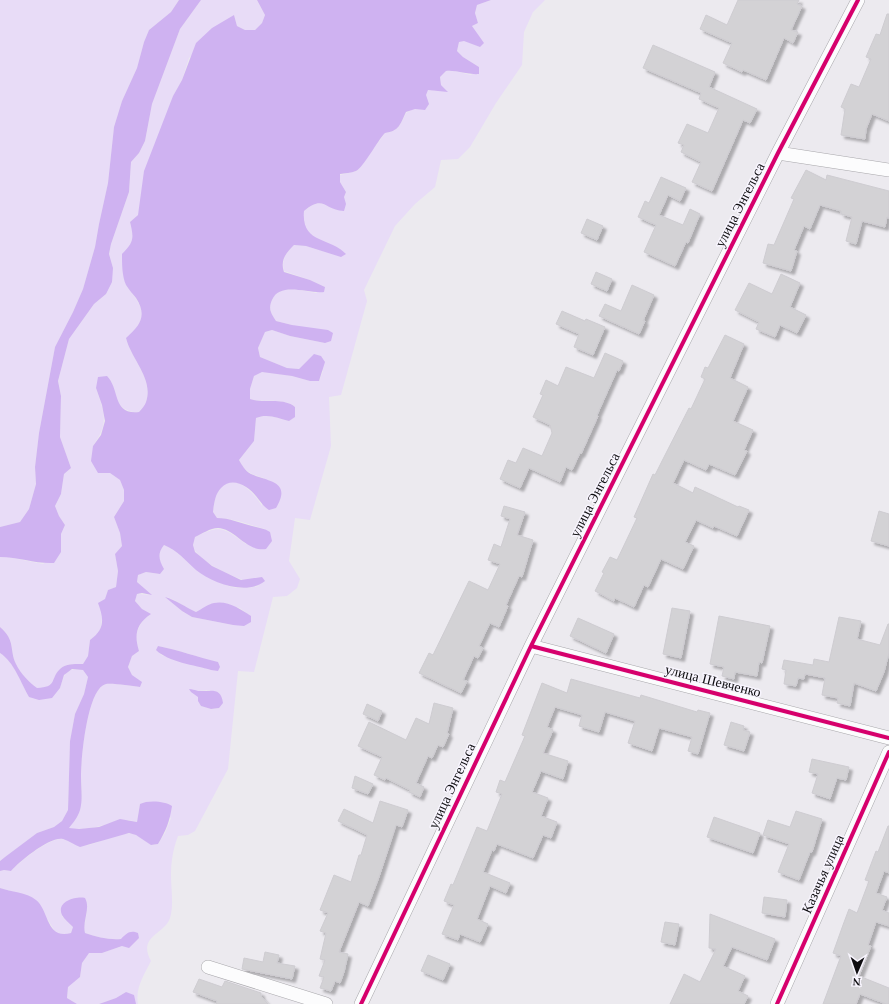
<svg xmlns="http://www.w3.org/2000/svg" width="889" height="1004" font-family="'Times New Roman',serif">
<defs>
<filter id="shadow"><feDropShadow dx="3.5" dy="3.5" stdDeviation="1" flood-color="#0004"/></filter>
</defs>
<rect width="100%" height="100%" fill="#eceaef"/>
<path fill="#e8dcf7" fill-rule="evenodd" d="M0 0H179L171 12 149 30 144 42 137 68 122 101 114 127 108 183 99 224 95 247 83 289 73 312 55 347 39 433 35 467 36 484 29 509 20 522 0 527Z
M201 0H257L265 15 262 23 255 30H245L237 26 234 15 189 58 182 80 173 96 138 215 130 222 133 233 126 285C143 308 151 317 126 338 131 359 154 379 146 402 145 406 141 409 139 412 119 413 115 398 111 381L96 388C105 414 109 423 93 446L110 473 120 480 124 490V501L114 517 120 533 122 546 115 554 118 571 116 587 108 590C106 597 104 605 103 612 100 627 104 630 90 640L88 656 83 664C75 664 65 663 59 670 50 681 57 687 37 689 29 682 21 674 16 664 9 649 16 641 0 627V557H8L43 564 61 552V534L65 525 59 516 55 506 61 494 64 474 71 468 60 437 61 396 58 381 69 339 94 304 106 294 113 268 109 254 111 244 129 192 131 162 139 153 145 141 152 104 180 29Z
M491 0H545L533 12 524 32 522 65 496 103 470 147 458 159 441 160 435 187 415 204 395 226 364 290 367 301 341 395 329 397 331 446 310 520 295 518 289 561 300 579 297 588 287 596 273 597 254 672 238 671 228 769 195 831 188 835 178 836C173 849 171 862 171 875 171 890 174 904 170 918 165 934 137 936 151 961 144 975 135 988 138 1004H136L126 992 116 998 99 1004H77L67 998 68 986 80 977 82 963 89 952 102 953 122 946 121 939C109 940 97 937 85 933L84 928 87 911 62 916 73 927 71 933 63 935 56 933 48 920 10 891 0 888V871L4 870 11 871C19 862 50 837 62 839 71 840 80 847 89 845 101 842 124 829 136 835 141 837 147 842 152 845L158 844 165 833 171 818 140 804 137 822C121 817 116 822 100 826 90 829 79 829 68 829 75 821 79 811 81 801 83 793 81 784 81 776 81 760 87 688 106 684 113 683 131 686 140 687L141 682 132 675 128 667 132 656 139 651C134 637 136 631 144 619L142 609 135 601 137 594 151 595 137 582 138 575 146 572 160 574C159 563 157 554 164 545 172 548 176 552 182 557 192 565 219 583 231 587 240 589 250 588 259 586 242 580 207 567 196 552 192 547 193 543 195 537 221 524 224 528 246 544L265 529C249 525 234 518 217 518L213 512C214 504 215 494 220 488 235 471 255 494 262 506L264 478C252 475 245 472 239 460L254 441 256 418C267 413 278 418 289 421L295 407C283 397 264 404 250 399V389L254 376 262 371 292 376 310 381H319L323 371 308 360 299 369 287 368 260 357 258 348 265 332 272 330 290 336 325 343 292 325 276 321C271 313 268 308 272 300 279 283 302 291 316 293L325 287 310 280 284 271C281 260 286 253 294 245L306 246 326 252 341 249C328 244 305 237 303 221 303 218 304 214 304 211 319 199 322 203 337 210L346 192 340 182V175L357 171 385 133C399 131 400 125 406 113L415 108 428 90 447 91 441 85 440 77 446 71H455L471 75 479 67 463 57 457 51 459 42 464 40 480 47 477 35 472 26 478 23 475 13 477 5ZM166 597C177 600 186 608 196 612L215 603 240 608 250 616 251 622 233 625 192 617 182 611ZM158 646C179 650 197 657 217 662L211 670 161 655ZM210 690 219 708 211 709 201 706C198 700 197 697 199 691Z
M0 653C14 662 21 682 29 697L60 688C65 672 66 668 83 670L88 677 84 694 75 714 70 741 68 810 62 821 54 827 37 833 0 861Z"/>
<path fill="#cfb2f1" d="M179 0H201L180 29 152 104 145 141 139 153 131 162 129 192 111 244 109 254 113 268 112 282 106 294 94 304 69 339 58 381 61 396 60 437 71 468 64 474 61 494 55 506 59 516 65 525 61 534V552L54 563C36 564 19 557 0 557V527L20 522 29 509 36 484 35 467 39 433 55 347 73 312 83 289 95 247 99 224 108 183 114 127 122 101 137 68 144 42 149 30 171 12Z
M257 0H491L477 5 475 13 478 23 472 26 484 43 480 47 464 41 459 42 457 51 463 57 479 67V74C468 75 457 70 446 71L440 77 441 85 448 92 428 90 426 95 429 104 425 110 415 109 406 112C400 125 399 131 385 133 378 140 363 168 356 171 351 173 345 173 340 174V182L346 192 344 197 346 204 344 211C324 210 324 194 304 211 301 244 330 237 346 254L341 257 306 246 294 245C286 253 280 260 284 272L310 280 325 287 324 292C308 294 280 281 272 300 268 309 271 313 276 321L292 325 328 330 333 333 331 341 325 343 290 336 272 330 265 332 258 348 260 357 287 368 299 369 314 354 321 356 325 362 319 381H310L292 376 262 372 254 376 250 389V399C264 404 283 397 295 407V417L289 421C278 418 267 413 256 418L254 441 239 460C242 465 245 471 251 474 269 482 292 481 276 508L269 510C263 506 261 502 256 496 248 486 232 476 221 488 215 494 214 504 213 512L217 518C230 518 240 523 252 526 258 528 264 528 270 532L272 541 266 549C246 552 236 529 218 528 210 528 202 534 195 537L193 545 195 552 212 566 241 580 262 577 265 581C247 596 212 583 196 570 186 561 177 550 164 545 157 554 159 560 164 569L160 574 146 572 138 575 137 582 152 595 142 593 137 594 135 601 142 609 151 614C136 624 134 635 139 651L132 656 128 667 132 675 142 682 140 687C131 686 113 683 106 684 87 688 81 760 81 776 81 787 83 799 80 810 78 817 73 823 69 828L79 829 99 827 120 819 137 822 140 804C148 800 165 801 172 806 170 820 166 831 158 844L151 845 136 835 129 833 80 847C75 845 69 841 63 839 50 836 19 862 11 871L4 870 0 871V861L5 857 37 833 54 827 62 821 68 810 70 741 75 714 84 694 88 677 83 670 72 669 64 675 60 688 52 698 39 700 29 697C21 683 14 662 0 653V627C16 641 9 649 16 664 21 674 29 682 37 688 57 687 50 680 59 670 65 663 75 664 83 664L88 656 90 640C105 629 104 619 98 603L105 599 108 590 116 587 118 571 115 554 122 546 120 533 114 517 124 501V490L120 480 110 473H98L91 461 93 446 101 435 105 421 102 405 96 388 98 377 107 376C120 389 112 415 139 412 142 409 145 405 146 402 154 379 131 359 126 338 141 325 147 315 136 298 133 294 129 290 126 285 122 276 122 264 122 254 134 242 134 238 130 222L138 215 144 171 173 96 182 80 196 43 212 28 234 15 237 26 245 30H255L262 23 265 15Z
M165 597C176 600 185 607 196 612 202 609 208 604 214 603 227 600 241 609 251 616V622L244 626 233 625 192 617 182 611Z
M158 646C179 650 197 657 218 662L220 667 218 671 211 670C195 665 168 662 156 650Z
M189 689C192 689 195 690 198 691 210 692 221 686 223 703L219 708 211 709 201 706 198 701V697L191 692Z
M0 888C11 892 26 892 36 900 49 910 46 940 71 933L73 927C69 923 64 919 62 915 56 902 75 896 85 898 91 909 82 921 85 933 97 937 109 940 121 939 127 933 130 930 138 933L139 938 129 948 122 946 102 953H89L82 963 80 977 68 987 67 998 77 1004H0Z
M126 992 134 995 136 1004H99L116 998Z"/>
<path fill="#d3d2d5" stroke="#ceccd1" filter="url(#shadow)" d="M738 0H799L797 4 802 6 791 30 798 32 793 43 784 38 766 80 743 70 742 72 723 63 732 43 700 29 706 15 727 25Z
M887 14H889V121L872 114 866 129 865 139 841 135 845 109 841 107 851 84 859 87 871 59 866 57 876 34 880 35Z
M653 45 715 72 709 87 757 109 750 123 743 120 712 191 692 182 701 162 681 152 684 145 678 143 687 124 708 133 719 108 699 99 701 93 643 68Z
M806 170 826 180 827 175 889 191V218L887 217 885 227 862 221 856 244 846 241 852 217 841 214V211L820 205 810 229 804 226 794 250 797 251 791 271 763 263 768 244 774 245 794 199 791 198Z
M661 177 686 188 680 201 668 195 659 215 683 225 690 209 700 214 688 243 686 242 675 266 644 252 656 225 638 217 645 201 649 203Z
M587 219 603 226 597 240 581 233Z
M596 272 612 279 607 291 591 284Z
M781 274 800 283 790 307 806 315 797 333 780 325 775 337 756 329 759 322 735 310 749 283 772 294Z
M632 285 654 295 643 321H645L639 334 599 316 605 304 621 311Z
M562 311 585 321 586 319 605 327 593 355 574 347 579 334 556 324Z
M725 335 744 344 730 378 748 387 733 421 753 430 744 450 747 451 735 475 709 464 706 470 684 460 673 483 693 493 695 487 738 507 739 506 749 510 737 536 714 526 713 528 696 520 685 542 694 546 683 569 661 559 648 587 644 585 634 607 615 598 614 601 595 591 604 573 602 572 610 557 617 560 637 518 634 517 653 474 655 475 662 461 689 408 691 409 705 379 701 377 705 367 708 368Z
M605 353 623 361 619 371 617 370 597 415 598 416 581 454 580 453 572 470 566 467 560 482 529 468 520 488 500 479 508 460 516 463 523 448 542 456 552 433 550 425 533 417 543 395 540 394 546 380 558 386 566 367 594 378Z
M504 506 525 512 517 535 533 540 522 577 519 576 506 605 508 606 499 627 490 623 479 646 483 648 478 658 474 656 463 680 467 681 461 693 419 673 429 653 433 655 469 581 488 590 500 564 488 560 494 544 501 547 510 519 501 516Z
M879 511 889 514V546L871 541Z
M672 608 690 611 681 658 663 654Z
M719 616 770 626 762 663 759 662 757 676 735 672 734 679 722 676 724 667 710 664Z
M839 617 861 621 857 639 880 645 888 624H889V653L884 672 876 691 854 683 850 706 837 703 838 698 822 695 825 678 805 674 804 679 798 678 796 686 784 684 786 670 782 669 784 660 813 665 814 659 829 662Z
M578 618 614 634 606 653 570 636Z
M571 679 640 698 641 695 697 712 698 710 710 713 698 754 688 751 692 737 659 728 652 751 628 743 635 721 605 712 599 732 579 726 582 715 555 707 547 727 553 730 543 753 568 761 563 779 541 771 532 792 548 798 541 816 557 822 551 838 543 835 533 858 497 844 494 851 492 850 483 872 510 883 506 893 490 886 477 919 488 924 480 942 460 934 458 940 442 934 454 905 444 901 451 884 453 885 477 827 487 831 502 794 496 792 500 780 505 782 525 736 522 735 542 683 567 693Z
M434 703 453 708 447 733 449 734 443 747 438 745 432 758 428 756 416 783 424 787 420 797 409 792 410 790 386 778 385 780 374 775 382 757 358 746 369 722 406 740 416 718 429 724Z
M367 704 382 711 378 721 363 714Z
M731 722 744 726 743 730 750 732 744 751 724 745Z
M812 759 849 767 846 780 837 778 830 799 812 793 818 774 809 772Z
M355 776 373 784 368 794 352 788Z
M380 801 408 810 402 827 396 825 379 877 368 906 359 902 339 952 348 954 344 972 340 983 335 981 331 991 320 988 324 977 319 976 325 960 320 959 326 933 320 931 328 913 320 910 334 875 351 882 359 855H361L367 835 338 821 344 809 373 823Z
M796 811 822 819 812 852H810L799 880 778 872 789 844 763 835 768 820 790 827Z
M714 817 760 833 753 853 707 837Z
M888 826H889V873L884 871 876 893 887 897 882 910 889 913V926L876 922 868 945 871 946 859 976 889 988V1004H886L860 994 856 1004H823L841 956 833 953 843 925 849 909 857 913 869 881 865 880 876 851 878 852Z
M764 897 787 900 785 917 762 913Z
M710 914 775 939 767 960 732 947 723 966 745 976 738 991 748 996 744 1004H670L684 974 700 982 716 949 709 948Z
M665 922 679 924 675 945 661 942Z
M265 952 279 955 277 963 295 966 292 979 242 969 244 958 263 962Z
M428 955 450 964 443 980 421 971Z
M199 979 222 987 225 981 261 993V996L268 1004H216L217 1001 193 992Z"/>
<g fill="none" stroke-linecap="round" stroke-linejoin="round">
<g stroke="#a8a7ab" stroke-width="14">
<path id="minor" d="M778 153 889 170
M531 646 889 738
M208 967 326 1004
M361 1004 531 646 778 153 858 0
M777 1004 889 752"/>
</g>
<use href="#minor" stroke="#fcfcfd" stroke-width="13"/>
<g stroke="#f8f5fe" stroke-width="6">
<path id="cycleway" d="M531 646 889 738
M361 1004 531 646 778 153 858 0
M777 1004 889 752"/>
</g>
<use href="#cycleway" stroke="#d6006c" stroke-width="4"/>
</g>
<g text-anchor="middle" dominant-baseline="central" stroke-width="3" stroke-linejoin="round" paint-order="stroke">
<g font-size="14" fill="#0e0d10" stroke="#f8f5fe">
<text transform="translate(740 205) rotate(-63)">улица Энгельса</text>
<text transform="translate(595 495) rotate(-63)">улица Энгельса</text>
<text transform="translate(713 681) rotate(14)">улица Шевченко</text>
<text transform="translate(452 786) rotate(-65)">улица Энгельса</text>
<text transform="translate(823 874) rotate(-66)">Казачья улица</text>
</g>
</g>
<g transform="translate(857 972) rotate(182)" stroke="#f8f5fe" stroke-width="3" paint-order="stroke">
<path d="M0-3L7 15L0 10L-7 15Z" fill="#0e0d10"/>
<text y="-6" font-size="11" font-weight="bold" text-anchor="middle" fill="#0e0d10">N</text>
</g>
</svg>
